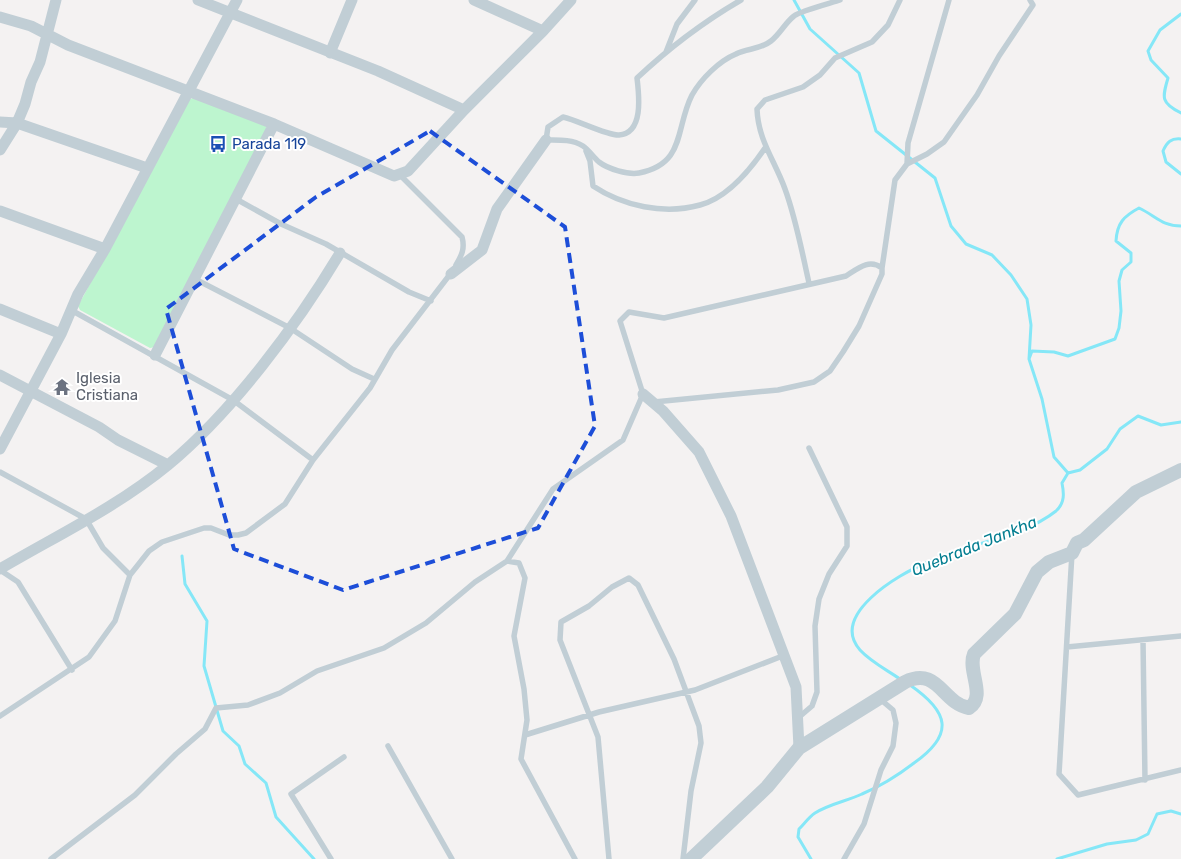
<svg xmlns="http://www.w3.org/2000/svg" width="1181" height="859" font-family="Rubik,sans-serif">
<rect width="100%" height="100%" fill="#f4f2f2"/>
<path fill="#bdf5cf" d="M193 98 264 124 267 128 155 347 150 348 80 310 78 306 190 99Z"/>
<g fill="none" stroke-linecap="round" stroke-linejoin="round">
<path stroke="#85e7f7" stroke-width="3" d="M794 0 810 29 859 73 876 131 935 178 951 226 966 244 992 255 1011 275 1027 299 1031 325 1029 359
M1181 14 1160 30 1148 51 1151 60 1168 78C1162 98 1161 103 1181 113
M1181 139C1171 138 1167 142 1163 151L1166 162 1181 174
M1068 473 1054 457 1042 399 1029 359 1032 351 1054 352 1068 356 1115 339 1119 328 1121 311 1119 281 1122 270 1131 262V253L1116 241C1117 223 1124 216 1139 208 1156 216 1162 226 1181 226
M182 556 185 584 207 621 204 666 223 731 239 746 245 764 266 783 276 817 314 859
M900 679C887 670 871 662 860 650 829 615 899 574 926 563 956 549 989 542 1020 531 1032 526 1046 519 1056 511 1065 503 1064 493 1062 483L1068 473 1080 470 1107 449 1120 429 1138 416 1161 425 1181 422
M811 859 798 837 799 829C804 824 809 817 815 813 829 804 847 801 862 794 881 786 897 776 914 763 955 734 949 712 910 685
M1057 859 1107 844 1136 840 1148 834 1157 814 1171 811 1181 814"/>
<path stroke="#c1ced5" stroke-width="5.5" d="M741 0C703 22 669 48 637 78 639 95 644 133 619 135 608 136 577 120 563 117L548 127 546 140C558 140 572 139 583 146 589 150 593 157 599 162 608 169 628 175 639 173 686 164 675 128 692 95 701 79 719 61 736 54 747 48 760 50 771 41 780 34 785 23 794 16 800 11 831 3 840 0
M666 52 677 24 695 0
M586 151 590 161 593 186C623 206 664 215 700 205 727 198 750 170 765 148
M907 164 908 143 949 0
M400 175 462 237C465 248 462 255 456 265
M236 199 281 224 326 244 409 292 431 301
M882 268 895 180 907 164 927 154 944 142 977 95 999 56 1033 5 1030 0
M195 279 290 328 352 369 374 379
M809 283C802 252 796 219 785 189 775 161 758 140 757 109L765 100 803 87 820 75 835 58 872 42 888 25 900 0
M71 310 233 400 313 460
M0 472 86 519 103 548 130 575
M1072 553 1059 774 1078 795 1181 770
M507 561 553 489 623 440 643 394 620 321 629 312 664 318 846 276C857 269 869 258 882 268V274L859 326 843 352 830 371 814 382 778 390 654 402
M0 570 18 582 72 670
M1143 640 1145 780
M1067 647 1181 636
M0 716 89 657 115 621 130 575 149 551 162 542 204 528H211L229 535H238L246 533 285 504 313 460 370 388 392 350 451 273
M798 718 812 706 817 692 815 626 819 599 829 574 847 546V527L809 448
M525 735 599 712 695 690 785 655
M388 746 452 859
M51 859 135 795 176 754 205 729 216 708 248 705 280 693 317 671 384 648 426 623 475 582 507 561 519 563 525 578 514 636 524 689 527 720 521 759 575 859
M331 859 291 794 344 757
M609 859 598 737 560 640 561 622 589 606 612 587 629 578 638 585 674 659 699 726 701 743 691 791 683 859
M844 859 864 824 881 770 893 746 896 723 893 710 880 699"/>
<path stroke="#c1ced5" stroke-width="11" d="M198 0 378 71 464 110
M474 0 543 31
M0 17 31 26 68 45 274 124 394 176 408 171 464 110 543 31 571 0
M330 53 352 0
M0 122 17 123 147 168
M0 150 17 123 25 104 31 82 40 62 56 0
M0 211 105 249
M451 274 482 250 497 209 546 140
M0 309 61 334
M155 355 274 124
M0 375 99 427 118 440 168 465
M643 394 663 411 699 452 731 516 796 687 799 748
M0 449 61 334 78 294 105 249 237 0
M0 569C56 536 117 507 168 465 232 412 297 325 340 253"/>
<path stroke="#c1ced5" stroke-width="14" d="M691 859 767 787 799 748 905 682C938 666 942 703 969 708 987 696 967 671 974 654L1015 614 1037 572 1049 562 1072 553 1077 543 1084 540 1136 492 1181 470"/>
</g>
<path fill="none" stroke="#1d4ed8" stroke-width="4" stroke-dasharray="10 6" stroke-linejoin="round" d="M430 131 565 227 595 426 538 528 343 590 234 549 166 309 316 197Z"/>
<defs>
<g id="bus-bare" transform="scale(1.35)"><path d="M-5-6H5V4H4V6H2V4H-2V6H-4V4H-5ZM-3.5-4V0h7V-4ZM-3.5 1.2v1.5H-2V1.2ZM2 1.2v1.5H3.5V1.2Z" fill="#1a4fb4" stroke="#fff" stroke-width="2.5" paint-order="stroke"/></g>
<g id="temple-bare" transform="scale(1.35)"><path d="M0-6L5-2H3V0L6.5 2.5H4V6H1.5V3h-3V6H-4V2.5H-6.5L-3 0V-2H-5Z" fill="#6b7280" stroke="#fff" stroke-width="2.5" paint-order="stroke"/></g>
</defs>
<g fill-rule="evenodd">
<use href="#bus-bare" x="218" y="144"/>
<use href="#temple-bare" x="62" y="387"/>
</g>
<g text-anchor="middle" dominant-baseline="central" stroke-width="4" stroke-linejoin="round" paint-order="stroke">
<g font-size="15" fill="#164399" stroke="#fff" text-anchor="start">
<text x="232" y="144">Parada 119</text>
</g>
<g font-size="15" fill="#5b616d" stroke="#fff" text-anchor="start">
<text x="76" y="378">Iglesia<tspan x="76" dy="17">Cristiana</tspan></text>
</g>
<g font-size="16" font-style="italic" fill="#047e91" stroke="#fff">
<text transform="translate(974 546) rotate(-22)">Quebrada Jankha</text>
</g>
</g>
</svg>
